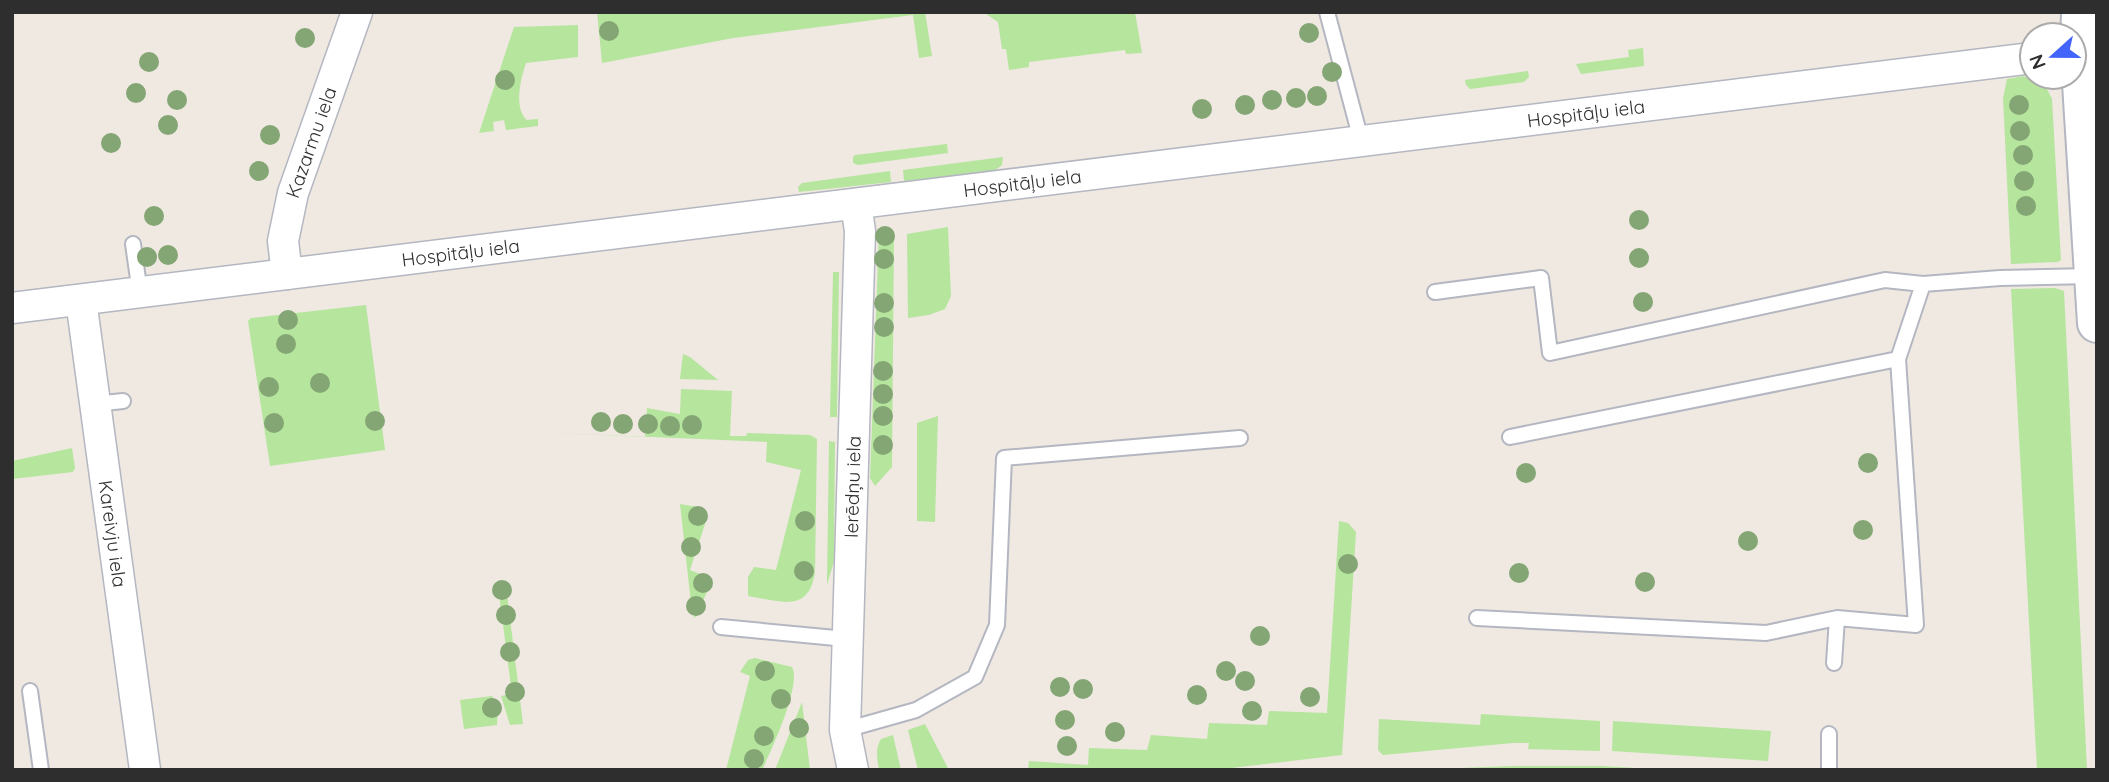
<svg xmlns="http://www.w3.org/2000/svg" width="2109" height="782" font-family="Quicksand,sans-serif">
<rect width="100%" height="100%" fill="#efe9e1"/>
<path fill="#b6e59e" d="M597 12H925L932 56 919 58 913 15 733 38 602 63Z
M983 12H1135L1142 53 1126 54 1125 50 1029 62V67L1009 70 1006 49H1002L998 22Z
M578 25V57L526 63C521 78 513 108 527 120L538 119V126L506 130 504 120 493 122 494 131 479 133 514 27Z
M1643 48 1644 66 1581 74 1576 64 1629 57 1628 50Z
M1528 71 1529 77 1524 82 1470 89 1466 85 1465 80Z
M2023 76 2045 85 2052 99 2061 260 2058 262 2011 264 2003 98 2007 79Z
M947 144 948 153 858 165 853 163V157L855 155Z
M1003 157 1002 165 994 171 904 181 903 170Z
M890 171 891 182 799 192 798 187 802 183Z
M948 227 951 296 945 309 929 315 908 318 907 234Z
M879 232 894 235 892 467 875 486 870 478Z
M833 272H839L837 417H830Z
M2055 288 2064 291 2087 770H2037L2011 289Z
M366 305 385 450 270 466 248 321 251 318Z
M683 354 690 357 718 380 680 379Z
M681 389 732 391 730 436H746L747 433 810 435 817 439 815 572C809 614 780 601 748 596V577L754 567 776 570 801 470 766 462 767 442 533 432 645 437 647 408 680 414Z
M938 416 935 522 917 521V423Z
M829 441 835 442 834 561 827 585Z
M72 448 75 468 73 472 12 479V461Z
M680 504 698 507 704 514 705 524 690 570 713 579 695 618 692 612Z
M1339 521 1348 523 1356 532 1342 755 1214 770H1028L1029 761 1088 765 1089 748 1147 750 1151 735 1207 739 1209 723 1267 725 1269 711 1327 713Z
M498 586H506L523 724 510 725 501 696 512 694Z
M755 658 792 667C802 684 771 751 762 770H726L750 676 740 672 748 660Z
M492 696 498 706 497 725 464 729 460 700Z
M802 702 810 770H775Z
M1481 714 1600 721V751L1528 749 1529 743H1513L1383 755 1378 750 1379 719 1480 725Z
M1613 721 1771 731 1768 761 1612 751Z
M925 724 949 770H918L908 730Z
M893 735 901 770H879C877 758 875 749 881 739Z
M1513 766H1602L1670 770H1408Z"/>
<g fill="none" stroke-linecap="round" stroke-linejoin="round">
<g stroke="#b4b7c1" stroke-width="18">
<path id="service" d="M1327 12 1361 140
M133 244 140 293
M1435 292 1541 278 1550 353 1885 280 1923 284 2000 278 2093 276
M95 404 123 401
M1510 437 1898 359 1923 284
M1477 618 1766 633 1837 618 1916 625 1898 359
M721 627 846 639
M1834 663 1837 618
M30 691 41 770
M845 730 916 710 975 677 997 625 1004 458 1240 438
M1829 770V734"/>
</g>
<g stroke="#b4b7c1" stroke-width="33">
<g id="minor">
<path id="s1" d="M287 274 283 241 293 193 357 12"/>
<path id="s2" d="M81 300 145 770"/>
<path id="s3" d="M12 308 2032 58"/>
<path id="s4" d="M853 770 845 730 860 231 856 204"/>
</g>
</g>
<g stroke="#b4b7c1" stroke-width="42">
<path id="secondary" d="M2081 12 2080 51 2097 323"/>
</g>
<use href="#service" stroke="#fff" stroke-width="14"/>
<use href="#minor" stroke="#fff" stroke-width="30"/>
<use href="#secondary" stroke="#fff" stroke-width="38"/>
</g>
<g fill="#84a574">
<circle cx="609" cy="31" r="10"/>
<circle cx="1309" cy="33" r="10"/>
<circle cx="305" cy="38" r="10"/>
<circle cx="149" cy="62" r="10"/>
<circle cx="1332" cy="72" r="10"/>
<circle cx="505" cy="80" r="10"/>
<circle cx="136" cy="93" r="10"/>
<circle cx="1317" cy="96" r="10"/>
<circle cx="1296" cy="98" r="10"/>
<circle cx="177" cy="100" r="10"/>
<circle cx="1272" cy="100" r="10"/>
<circle cx="1245" cy="105" r="10"/>
<circle cx="2019" cy="105" r="10"/>
<circle cx="1202" cy="109" r="10"/>
<circle cx="168" cy="125" r="10"/>
<circle cx="2020" cy="131" r="10"/>
<circle cx="270" cy="135" r="10"/>
<circle cx="111" cy="143" r="10"/>
<circle cx="2023" cy="155" r="10"/>
<circle cx="259" cy="171" r="10"/>
<circle cx="2024" cy="181" r="10"/>
<circle cx="2026" cy="206" r="10"/>
<circle cx="154" cy="216" r="10"/>
<circle cx="1639" cy="220" r="10"/>
<circle cx="885" cy="236" r="10"/>
<circle cx="168" cy="255" r="10"/>
<circle cx="147" cy="257" r="10"/>
<circle cx="1639" cy="258" r="10"/>
<circle cx="884" cy="259" r="10"/>
<circle cx="1643" cy="302" r="10"/>
<circle cx="884" cy="303" r="10"/>
<circle cx="288" cy="320" r="10"/>
<circle cx="884" cy="327" r="10"/>
<circle cx="286" cy="344" r="10"/>
<circle cx="883" cy="371" r="10"/>
<circle cx="320" cy="383" r="10"/>
<circle cx="269" cy="387" r="10"/>
<circle cx="883" cy="394" r="10"/>
<circle cx="883" cy="416" r="10"/>
<circle cx="375" cy="421" r="10"/>
<circle cx="601" cy="422" r="10"/>
<circle cx="274" cy="423" r="10"/>
<circle cx="623" cy="424" r="10"/>
<circle cx="648" cy="424" r="10"/>
<circle cx="692" cy="425" r="10"/>
<circle cx="670" cy="426" r="10"/>
<circle cx="883" cy="445" r="10"/>
<circle cx="1868" cy="463" r="10"/>
<circle cx="1526" cy="473" r="10"/>
<circle cx="698" cy="516" r="10"/>
<circle cx="805" cy="521" r="10"/>
<circle cx="1863" cy="530" r="10"/>
<circle cx="1748" cy="541" r="10"/>
<circle cx="691" cy="547" r="10"/>
<circle cx="1348" cy="564" r="10"/>
<circle cx="804" cy="571" r="10"/>
<circle cx="1519" cy="573" r="10"/>
<circle cx="1645" cy="582" r="10"/>
<circle cx="703" cy="583" r="10"/>
<circle cx="502" cy="590" r="10"/>
<circle cx="696" cy="606" r="10"/>
<circle cx="506" cy="615" r="10"/>
<circle cx="1260" cy="636" r="10"/>
<circle cx="510" cy="652" r="10"/>
<circle cx="765" cy="671" r="10"/>
<circle cx="1226" cy="671" r="10"/>
<circle cx="1245" cy="681" r="10"/>
<circle cx="1060" cy="687" r="10"/>
<circle cx="1083" cy="689" r="10"/>
<circle cx="515" cy="692" r="10"/>
<circle cx="1197" cy="695" r="10"/>
<circle cx="1310" cy="697" r="10"/>
<circle cx="781" cy="699" r="10"/>
<circle cx="492" cy="708" r="10"/>
<circle cx="1252" cy="711" r="10"/>
<circle cx="1065" cy="720" r="10"/>
<circle cx="799" cy="728" r="10"/>
<circle cx="1115" cy="732" r="10"/>
<circle cx="764" cy="736" r="10"/>
<circle cx="1067" cy="746" r="10"/>
<circle cx="754" cy="759" r="10"/>
</g>
<g text-anchor="middle" dominant-baseline="central" stroke-width="5" stroke-linejoin="round" paint-order="stroke">
<g font-size="19" fill="#2e2e2e" stroke="#fff">
<text stroke="none"><textPath href="#s3" startOffset="1586">Hospitāļu iela</textPath></text>
<text stroke="none"><textPath href="#s1" startOffset="136">Kazarmu iela</textPath></text>
<text stroke="none"><textPath href="#s3" startOffset="1018">Hospitāļu iela</textPath></text>
<text stroke="none"><textPath href="#s3" startOffset="452">Hospitāļu iela</textPath></text>
<text stroke="none"><textPath href="#s4" startOffset="284">Ierēdņu iela</textPath></text>
<text stroke="none"><textPath href="#s2" startOffset="236">Kareivju iela</textPath></text>
</g>
</g>
<rect width="2109" height="782" fill="none" stroke="#2e2e2e" stroke-width="28"/>
<g transform="translate(2053 56) rotate(249)"><circle r="33" fill="#ffffff" stroke="#ababab" stroke-width="2"/>
<path d="M0-5L12 26L0 18L-12 26Z" fill="#4264fb"/>
<text y="-10" font-size="19" font-weight="bold" text-anchor="middle" fill="#2e2e2e">N</text>
</g>
</svg>
